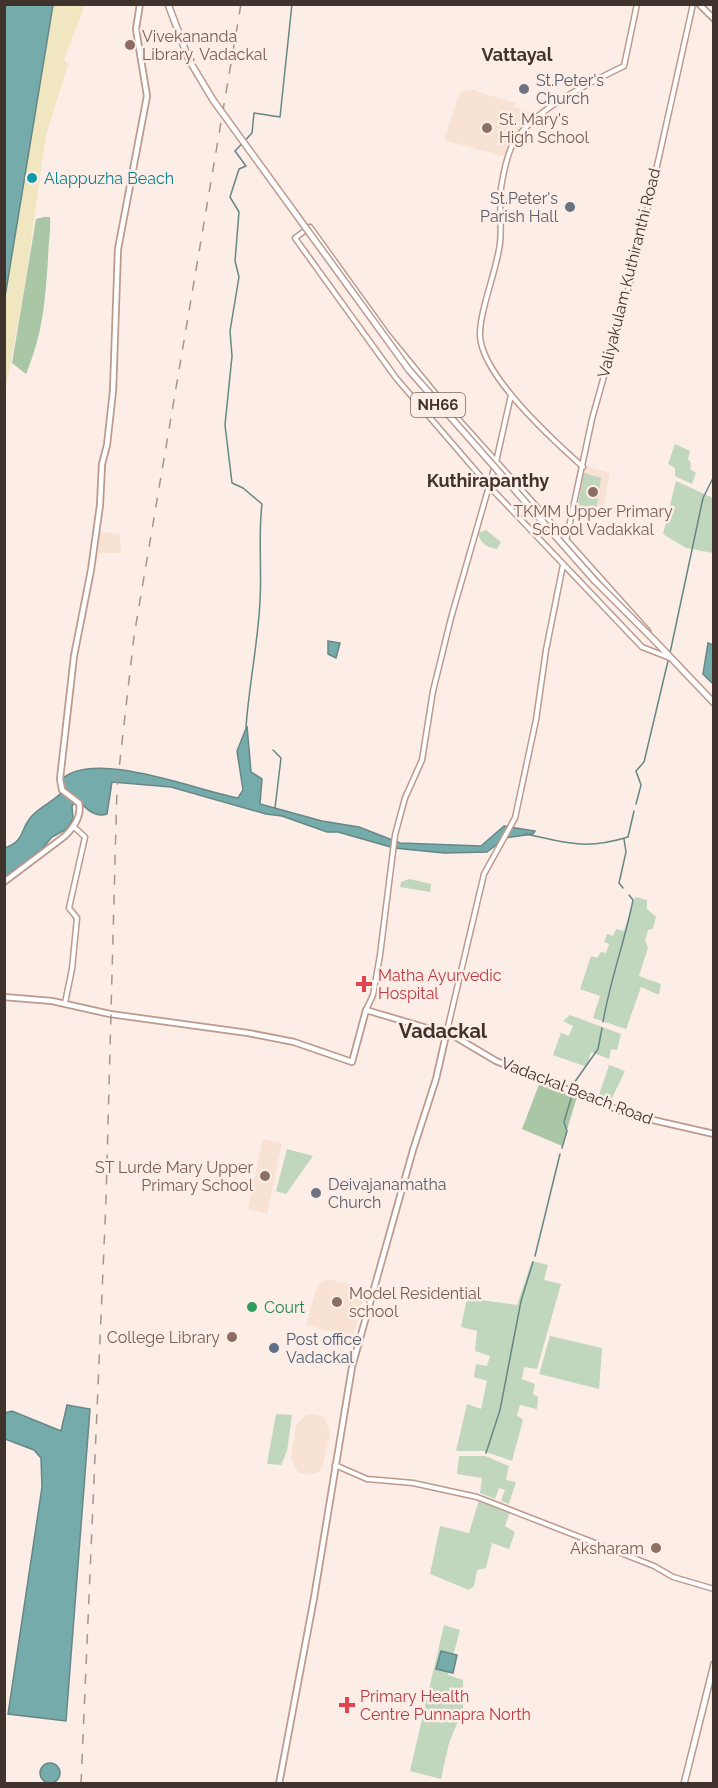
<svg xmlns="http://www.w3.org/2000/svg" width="718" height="1788" font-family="Raleway,sans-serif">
<rect width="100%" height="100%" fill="#fcede7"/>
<path fill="#f7e2d3" d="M473 90 515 103V107L536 115 503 156 444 140 460 92Z
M585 466 610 473 601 519 576 511Z
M99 532 120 534 121 553H98Z
M263 1139 282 1143 267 1214 248 1209Z
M327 1279 355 1286V1293L364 1294 353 1337 306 1325 317 1287Z
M313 1414 324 1417 330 1433 323 1465 319 1472 309 1475 298 1472 291 1459 296 1425 306 1415Z"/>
<path fill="#c0d6bd" d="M675 444 690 451 688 459 691 463 690 469 696 473 692 484 675 476V468L668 464Z
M584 473 601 478 596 511 578 506Z
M676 481 713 498V553L686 548 663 534Z
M486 530 501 542 497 549C486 547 481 544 478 533Z
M409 879 431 884 430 892 400 887 401 882Z
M635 897 647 900V909L656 917 653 929 648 930 645 941 648 948 639 976 661 984 659 995 641 987 626 1029 593 1018 600 996 580 989 591 956 597 958 601 952 606 953 609 944 604 942 607 934 613 936 616 929 624 931Z
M570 1015 621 1034 617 1050 611 1049 609 1059 591 1052 587 1067 553 1055 561 1033 569 1036 573 1026 563 1021Z
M609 1065 625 1071 610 1102 598 1098Z
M287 1149 313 1156 286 1194 276 1191Z
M532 1261 548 1265 544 1280 561 1284 537 1369 524 1367 522 1379 535 1384 533 1394 538 1397 537 1409 520 1405 517 1415 523 1420 512 1461 483 1451H456L467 1404 481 1409 487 1381 474 1377 476 1364 487 1366 490 1356 475 1351 477 1331 461 1327 467 1298 517 1305Z
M550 1336 602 1348 599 1389 539 1374Z
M276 1414 292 1415 287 1451 281 1465 267 1464Z
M459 1456H485L509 1466 506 1480 516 1482 509 1504 501 1501 505 1490 499 1488 495 1499 480 1493 482 1478 457 1474Z
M479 1500 510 1512 505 1526 515 1532 509 1549 492 1543 486 1568 477 1570 474 1586 469 1590 430 1574 440 1526 469 1533Z
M444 1625 460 1630 448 1675 463 1680V1709L449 1743 441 1779 410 1771Z"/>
<path fill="#a9c6a5" d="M44 217H50C51 232 48 245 48 259 45 302 43 333 26 374L12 363 36 219Z
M540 1082 577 1097 562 1146 522 1129Z"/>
<path fill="#f0e7c1" d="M53 5H83V10L64 60 68 65 46 135 25 284 5 394V297Z"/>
<path fill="#76abab" stroke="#668785" stroke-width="1.5" d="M5 4 53 5 5 297 4 5Z
M328 641 340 643 336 658 328 654Z
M708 643 713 645V684L703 674Z
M247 726 251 772 262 779 260 804 322 821 359 827 400 843 481 846 504 826 535 831 533 834 505 838 487 852 444 853 394 848 338 832H327L282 816 266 814 171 787 112 782 107 814C94 818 85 808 78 799L72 806 73 819 67 829 52 837 42 849 5 877V848C26 840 19 831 31 817 40 806 54 802 64 790L61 780C93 748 198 791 238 798L243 790 237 751Z
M67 1405 90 1409 66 1721 8 1714 42 1487 41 1458 34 1450 5 1439 4 1413 12 1411 61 1431Z
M441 1651 457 1655 453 1673 436 1669Z
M40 1773a10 10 0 1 1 20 0a10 10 0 1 1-20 0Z"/>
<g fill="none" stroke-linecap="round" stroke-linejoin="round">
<path stroke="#668785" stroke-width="1.5" d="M670 653 703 498 714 476
M246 727C249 685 258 643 260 601 262 569 258 536 262 504L243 488 232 483 225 425 232 356 230 331 239 277 235 261 239 212 230 197 239 169 246 166 235 151 252 133 254 113 280 117 292 4
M273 750 281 758 275 808
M636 804 641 785 636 771 644 762 668 661
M526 834C567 843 586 850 628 837L634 811
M623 888 619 883 626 852 624 839
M603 1022C610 980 625 941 633 900L629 895
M573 1089 574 1083 598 1049 602 1028
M562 1148 567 1131 564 1122 572 1095
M535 1256 560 1154
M486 1453 500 1410 521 1301 533 1262"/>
<g stroke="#bc9a8d" stroke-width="7">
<path id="tertiary" d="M583 467C554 441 482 376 480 336 479 312 497 270 500 243 502 225 499 207 501 188 503 175 506 160 511 148 528 112 589 83 624 66L637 4
M566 541 592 419 635 265 693 4
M648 631 435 393 387 334 310 227 295 238 396 378 488 485 642 647 670 658
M65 1003 72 969 77 918 69 908 85 837 74 827
M366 1010 373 995 380 955 395 835 405 798 422 760 433 691 451 618 496 462 511 395
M446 1035 484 874 515 818 536 720 546 650 563 565
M335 1465 367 1479 413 1483 477 1497 654 1566 673 1577 714 1589"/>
</g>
<g stroke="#bc9a8d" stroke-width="8">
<path id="secondary" d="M699 4 714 19
M4 882 65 836C74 827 82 815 79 803L62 790 60 779 74 656 91 570 100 505 102 464 107 445 113 391 118 249 147 96 136 29 140 4
M4 997 52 1001 110 1014 248 1033 294 1042 352 1062 366 1010 454 1036 496 1061 631 1115 714 1134
M279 1784 314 1598 352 1367 413 1150 436 1079 446 1035"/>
</g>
<g stroke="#bc9a8d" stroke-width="8">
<path id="trunk" d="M168 4 189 60 213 100
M654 640 714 703
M684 1784 714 1664"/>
</g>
<use href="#tertiary" stroke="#fff" stroke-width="4"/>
<use href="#secondary" stroke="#fff" stroke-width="4.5"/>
<use href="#trunk" stroke="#fff" stroke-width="5"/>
<path stroke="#a4958f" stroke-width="1.5" stroke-dasharray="10 10" stroke-linecap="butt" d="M81 1784 106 1200 117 787 134 636 241 4"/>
<g stroke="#bc9a8d" stroke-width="8" stroke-linecap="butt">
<path id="trunk-bridge" d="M213 100 409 370 595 581 654 640"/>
</g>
<use href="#trunk-bridge" stroke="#fff" stroke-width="5"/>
</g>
<g fill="#8d6e63" stroke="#fcede7" stroke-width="2">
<circle cx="130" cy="45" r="6"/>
<circle cx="487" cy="128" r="6"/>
<circle cx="593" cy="492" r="6"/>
<circle cx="265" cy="1176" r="6"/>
<circle cx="337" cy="1302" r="6"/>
<circle cx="232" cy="1337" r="6"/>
<circle cx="656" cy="1548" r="6"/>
</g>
<g fill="#6b7280" stroke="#fcede7" stroke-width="2">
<circle cx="524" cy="89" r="6"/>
<circle cx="570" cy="207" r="6"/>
<circle cx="316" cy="1193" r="6"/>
</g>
<circle fill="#0f9aa8" stroke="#fcede7" stroke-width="2" cx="32" cy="178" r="6"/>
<g fill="#e0444e" stroke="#fcede7" stroke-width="2">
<path d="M361 975h6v6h6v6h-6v6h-6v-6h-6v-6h6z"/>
<path d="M344 1696h6v6h6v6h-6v6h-6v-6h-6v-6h6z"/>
</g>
<circle fill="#2e9e5b" stroke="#fcede7" stroke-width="2" cx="252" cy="1307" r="6"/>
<circle fill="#5c6f8a" stroke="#fcede7" stroke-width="2" cx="274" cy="1348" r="6"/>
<g text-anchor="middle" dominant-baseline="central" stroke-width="5" stroke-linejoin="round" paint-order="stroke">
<rect fill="#fcede7" stroke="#786a64" stroke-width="1.5" x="411" y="393" width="54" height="24" rx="4.5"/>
<g font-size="15" font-weight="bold" fill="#40322c">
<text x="438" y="405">NH66</text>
</g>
<g font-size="16" fill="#785e54" stroke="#fcede7" text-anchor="start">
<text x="142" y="36">Vivekananda<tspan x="142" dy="18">Library, Vadackal</tspan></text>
<text x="499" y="119">St. Mary's<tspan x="499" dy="18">High School</tspan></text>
<text x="593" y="511" text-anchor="middle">TKMM Upper Primary<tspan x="593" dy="18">School Vadakkal</tspan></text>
<text x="253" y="1167" text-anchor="end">ST Lurde Mary Upper<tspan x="253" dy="18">Primary School</tspan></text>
<text x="349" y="1293">Model Residential<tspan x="349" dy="18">school</tspan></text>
<text x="220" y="1337" text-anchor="end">College Library</text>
<text x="644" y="1548" text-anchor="end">Aksharam</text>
</g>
<g font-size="16" fill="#5b616d" stroke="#fcede7" text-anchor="start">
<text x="536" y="80">St.Peter's<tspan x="536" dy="18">Church</tspan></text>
<text x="558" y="198" text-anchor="end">St.Peter's<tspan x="558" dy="18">Parish Hall</tspan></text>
<text x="328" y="1184">Deivajanamatha<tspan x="328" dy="18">Church</tspan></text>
</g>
<g font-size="16" fill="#0d838f" stroke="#fcede7" text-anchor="start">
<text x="44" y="178">Alappuzha Beach</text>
</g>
<g font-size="16" fill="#40322c" stroke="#fcede7">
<text transform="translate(629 273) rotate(-76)">Valiyakulam Kuthiranthi Road</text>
<text transform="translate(577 1091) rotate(21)">Vadackal Beach Road</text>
</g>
<g font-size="16" fill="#be3a42" stroke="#fcede7" text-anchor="start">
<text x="378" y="975">Matha Ayurvedic<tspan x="378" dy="18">Hospital</tspan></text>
<text x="360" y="1696">Primary Health<tspan x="360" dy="18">Centre Punnapra North</tspan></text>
</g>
<g font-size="16" fill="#27864d" stroke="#fcede7" text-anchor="start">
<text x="264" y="1307">Court</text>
</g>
<g font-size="16" fill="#4e5e75" stroke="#fcede7" text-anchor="start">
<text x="286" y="1339">Post office<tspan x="286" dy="18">Vadackal</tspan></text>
</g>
<g font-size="18" font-weight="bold" fill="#40322c" stroke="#fcede7">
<text x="517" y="54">Vattayal</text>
<text x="488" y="480">Kuthirapanthy</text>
</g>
<g font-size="20" font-weight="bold" fill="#40322c" stroke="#fcede7">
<text x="443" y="1031">Vadackal</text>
</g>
</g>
<rect width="718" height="1788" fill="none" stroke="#40322c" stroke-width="12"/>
</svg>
